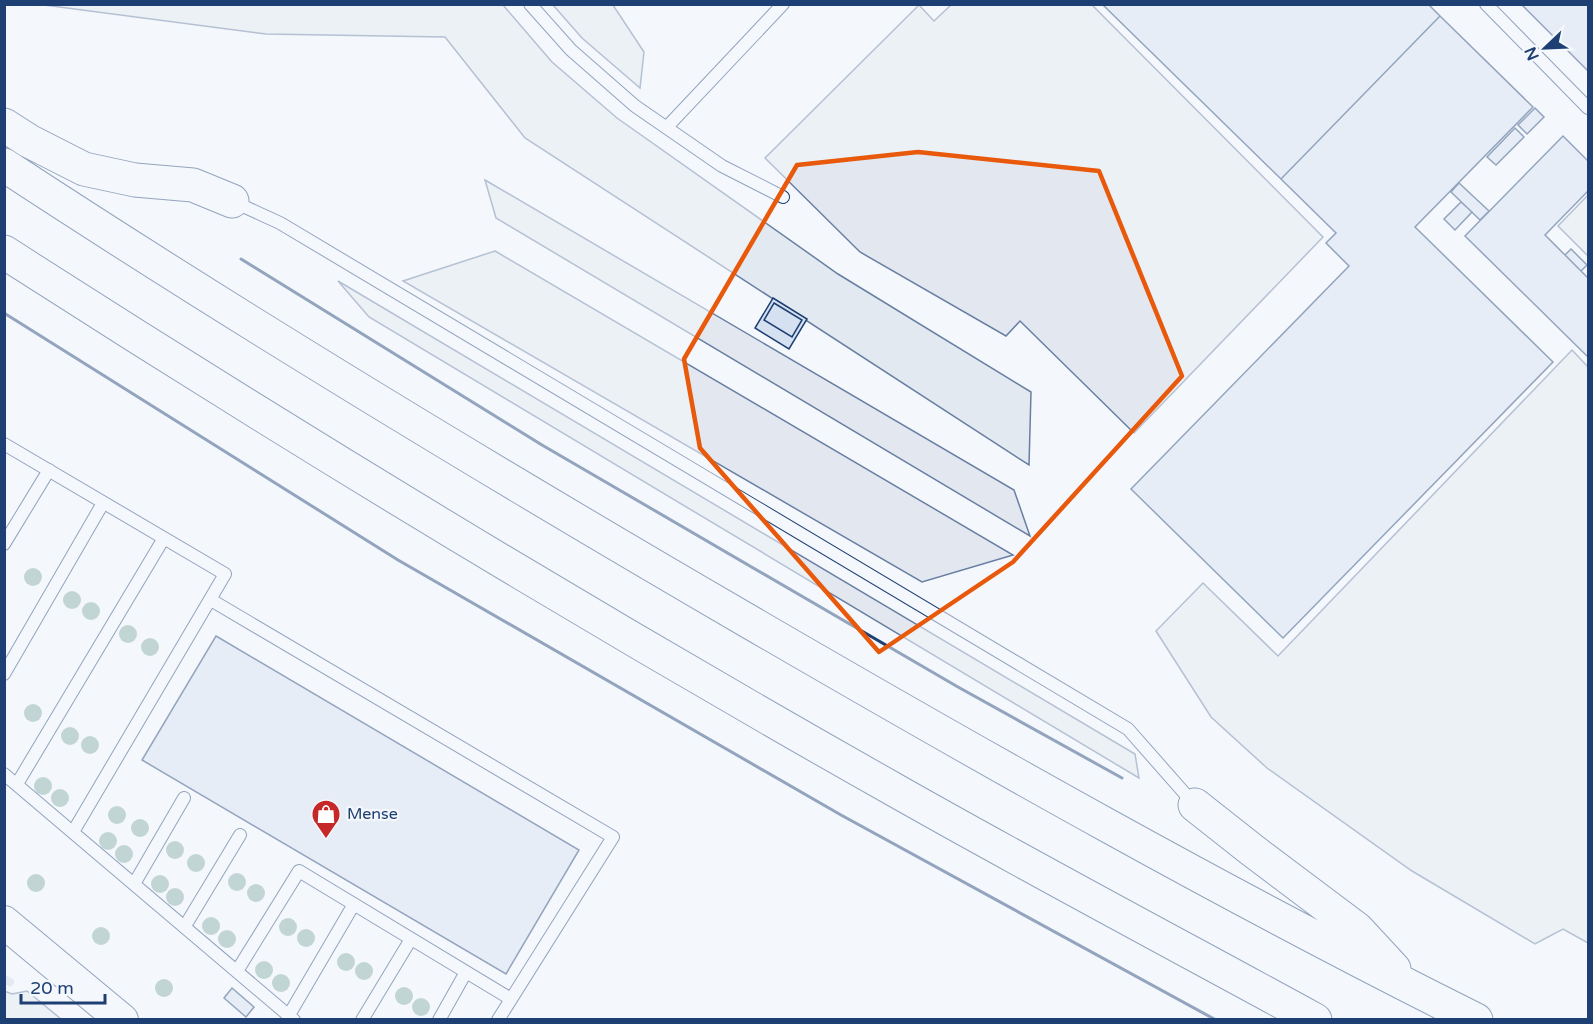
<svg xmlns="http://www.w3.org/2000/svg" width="1593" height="1024" font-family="'Varela Round',sans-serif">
<rect width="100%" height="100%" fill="#f4f7fb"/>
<path fill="#e3e9f0" stroke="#687fa3" stroke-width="1.5" d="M44 5H503L552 62 617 118 838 274 1031 392 1029 465 525 138 445 37 266 34Z
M553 5H613L644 52 640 88 582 38Z
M4 991 12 994 27 991 61 1019H5Z"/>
<path fill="#e3e8f0" stroke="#687fa3" stroke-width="1.5" d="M919 5 934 21 951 5H1092L1323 237 1134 433 1020 321 1006 336 860 252 765 158Z
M485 180 1014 490 1030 536 496 218Z
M1588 195V256L1558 226Z
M495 251 1013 555 922 582 403 281Z
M338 281 1135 754 1139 778 369 317Z
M1572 350 1588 367V943L1563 929 1535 944 1412 871 1267 768 1211 717 1156 631 1203 583 1278 656Z"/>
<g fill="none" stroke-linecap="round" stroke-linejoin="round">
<path stroke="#cfd7e4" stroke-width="8" d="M4 979 10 982"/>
</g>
<path fill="#d5e0f0" stroke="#1d3f73" stroke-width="1.5" d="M1102 4H1428L1440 16 1281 179Z
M1521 4H1588V71Z
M1440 16 1533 107 1415 227 1553 362 1283 638 1131 489 1349 266 1326 243 1336 233 1281 179Z
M1535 108 1544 117 1527 134 1518 125Z
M1515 128 1524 137 1496 165 1487 157Z
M1563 136 1588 161V191L1545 235 1588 278V357L1465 236Z
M1459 183 1489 211 1480 220 1451 192Z
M1461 202 1472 212 1455 230 1444 219Z
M1571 249 1587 265 1581 271 1565 255Z
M773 298 807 319 789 349 755 328Z
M774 303 802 320 792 337 764 320Z
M216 636 579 850 506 974 142 760Z
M232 988 254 1007 246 1017 224 998Z"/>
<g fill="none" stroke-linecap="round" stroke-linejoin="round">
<g stroke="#1d3f73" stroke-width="14">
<path id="service" d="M530 4 571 50 635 106 722 166 783 197
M1486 4 1588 108
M667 127 783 4
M232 201 280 223 1128 729 1194 804
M4 444 225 574 73 832
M4 544 49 470
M211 600 613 837 498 1020
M4 674 103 503
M4 774 294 1020
M17 784 164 538
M134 884 184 798
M185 926 240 835
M237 971 299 871 511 999
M289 1015 354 904
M362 1020 411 939
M439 1020 466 972"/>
</g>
<g stroke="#1d3f73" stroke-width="34">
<path id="tertiary" d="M4 922 122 1020"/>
</g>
<g stroke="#1d3f73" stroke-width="35">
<path id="motorway" d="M4 125 29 141 84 169 135 180 193 185 232 201
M4 165C248 325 497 475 748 621 987 760 1228 896 1476 1020
M4 252C295 439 592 619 893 789 1032 868 1174 943 1315 1020
M1195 805 1252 850 1357 929 1394 969"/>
</g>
<use href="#service" stroke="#f4f7fb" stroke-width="12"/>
<use href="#tertiary" stroke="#f4f7fb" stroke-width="32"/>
<use href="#motorway" stroke="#f4f7fb" stroke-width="33"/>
<path stroke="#1d3f73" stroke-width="3" d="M241 259 542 445 958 687 1122 778
M4 313 398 560 841 815 1216 1020"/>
</g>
<g fill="#86aba6">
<circle cx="33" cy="577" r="9"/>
<circle cx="72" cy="600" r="9"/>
<circle cx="91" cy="611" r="9"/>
<circle cx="128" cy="634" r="9"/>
<circle cx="150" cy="647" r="9"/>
<circle cx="33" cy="713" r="9"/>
<circle cx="70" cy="736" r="9"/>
<circle cx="90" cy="745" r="9"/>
<circle cx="43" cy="786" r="9"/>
<circle cx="60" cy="798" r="9"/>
<circle cx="117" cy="815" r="9"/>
<circle cx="140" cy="828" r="9"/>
<circle cx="108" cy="841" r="9"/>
<circle cx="175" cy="850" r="9"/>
<circle cx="124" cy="854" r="9"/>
<circle cx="196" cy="863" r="9"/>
<circle cx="237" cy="882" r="9"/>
<circle cx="36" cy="883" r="9"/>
<circle cx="160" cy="884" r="9"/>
<circle cx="256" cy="893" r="9"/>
<circle cx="175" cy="897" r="9"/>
<circle cx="211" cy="926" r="9"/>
<circle cx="288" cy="927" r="9"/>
<circle cx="101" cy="936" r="9"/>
<circle cx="306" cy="938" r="9"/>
<circle cx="227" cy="939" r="9"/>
<circle cx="346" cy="962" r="9"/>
<circle cx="264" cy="970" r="9"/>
<circle cx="364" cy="971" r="9"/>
<circle cx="281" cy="983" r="9"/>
<circle cx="164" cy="988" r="9"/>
<circle cx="404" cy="996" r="9"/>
<circle cx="421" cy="1007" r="9"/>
</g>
<path d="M0 0H1593V1024H0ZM918 152 1099 171 1182 376 1013 562 879 652 700 448 684 359 797 165Z" fill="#f4f7fb" fill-opacity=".55" fill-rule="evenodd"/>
<path fill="none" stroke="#e8590c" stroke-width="4.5" stroke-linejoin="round" d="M918 152 1099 171 1182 376 1013 562 879 652 700 448 684 359 797 165Z"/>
<defs>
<g id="shop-pin" transform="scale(1.5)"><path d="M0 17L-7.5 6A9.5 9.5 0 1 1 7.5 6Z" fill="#c62828" stroke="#f4f7fb"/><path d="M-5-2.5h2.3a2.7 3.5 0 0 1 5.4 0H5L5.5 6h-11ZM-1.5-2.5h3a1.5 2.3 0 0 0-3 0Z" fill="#fff"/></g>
</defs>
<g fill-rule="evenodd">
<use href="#shop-pin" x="326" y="814"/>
</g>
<g text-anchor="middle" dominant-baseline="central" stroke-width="4.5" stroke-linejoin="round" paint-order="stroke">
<g font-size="16" fill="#1d3f73" stroke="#f4f7fb" text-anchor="start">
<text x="347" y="814">Mense</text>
</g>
</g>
<rect width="1593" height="1024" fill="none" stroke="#1d3f73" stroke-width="12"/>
<g transform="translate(1545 48) rotate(247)" stroke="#f4f7fb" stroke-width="4.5" paint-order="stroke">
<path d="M0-4.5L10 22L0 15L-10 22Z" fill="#1d3f73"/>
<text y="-9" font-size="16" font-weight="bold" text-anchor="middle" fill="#1d3f73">N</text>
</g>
<path d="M21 994v9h84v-9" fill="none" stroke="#1d3f73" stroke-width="3"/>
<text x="30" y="994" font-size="18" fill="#1d3f73" stroke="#f4f7fb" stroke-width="4.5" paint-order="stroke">20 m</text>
</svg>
